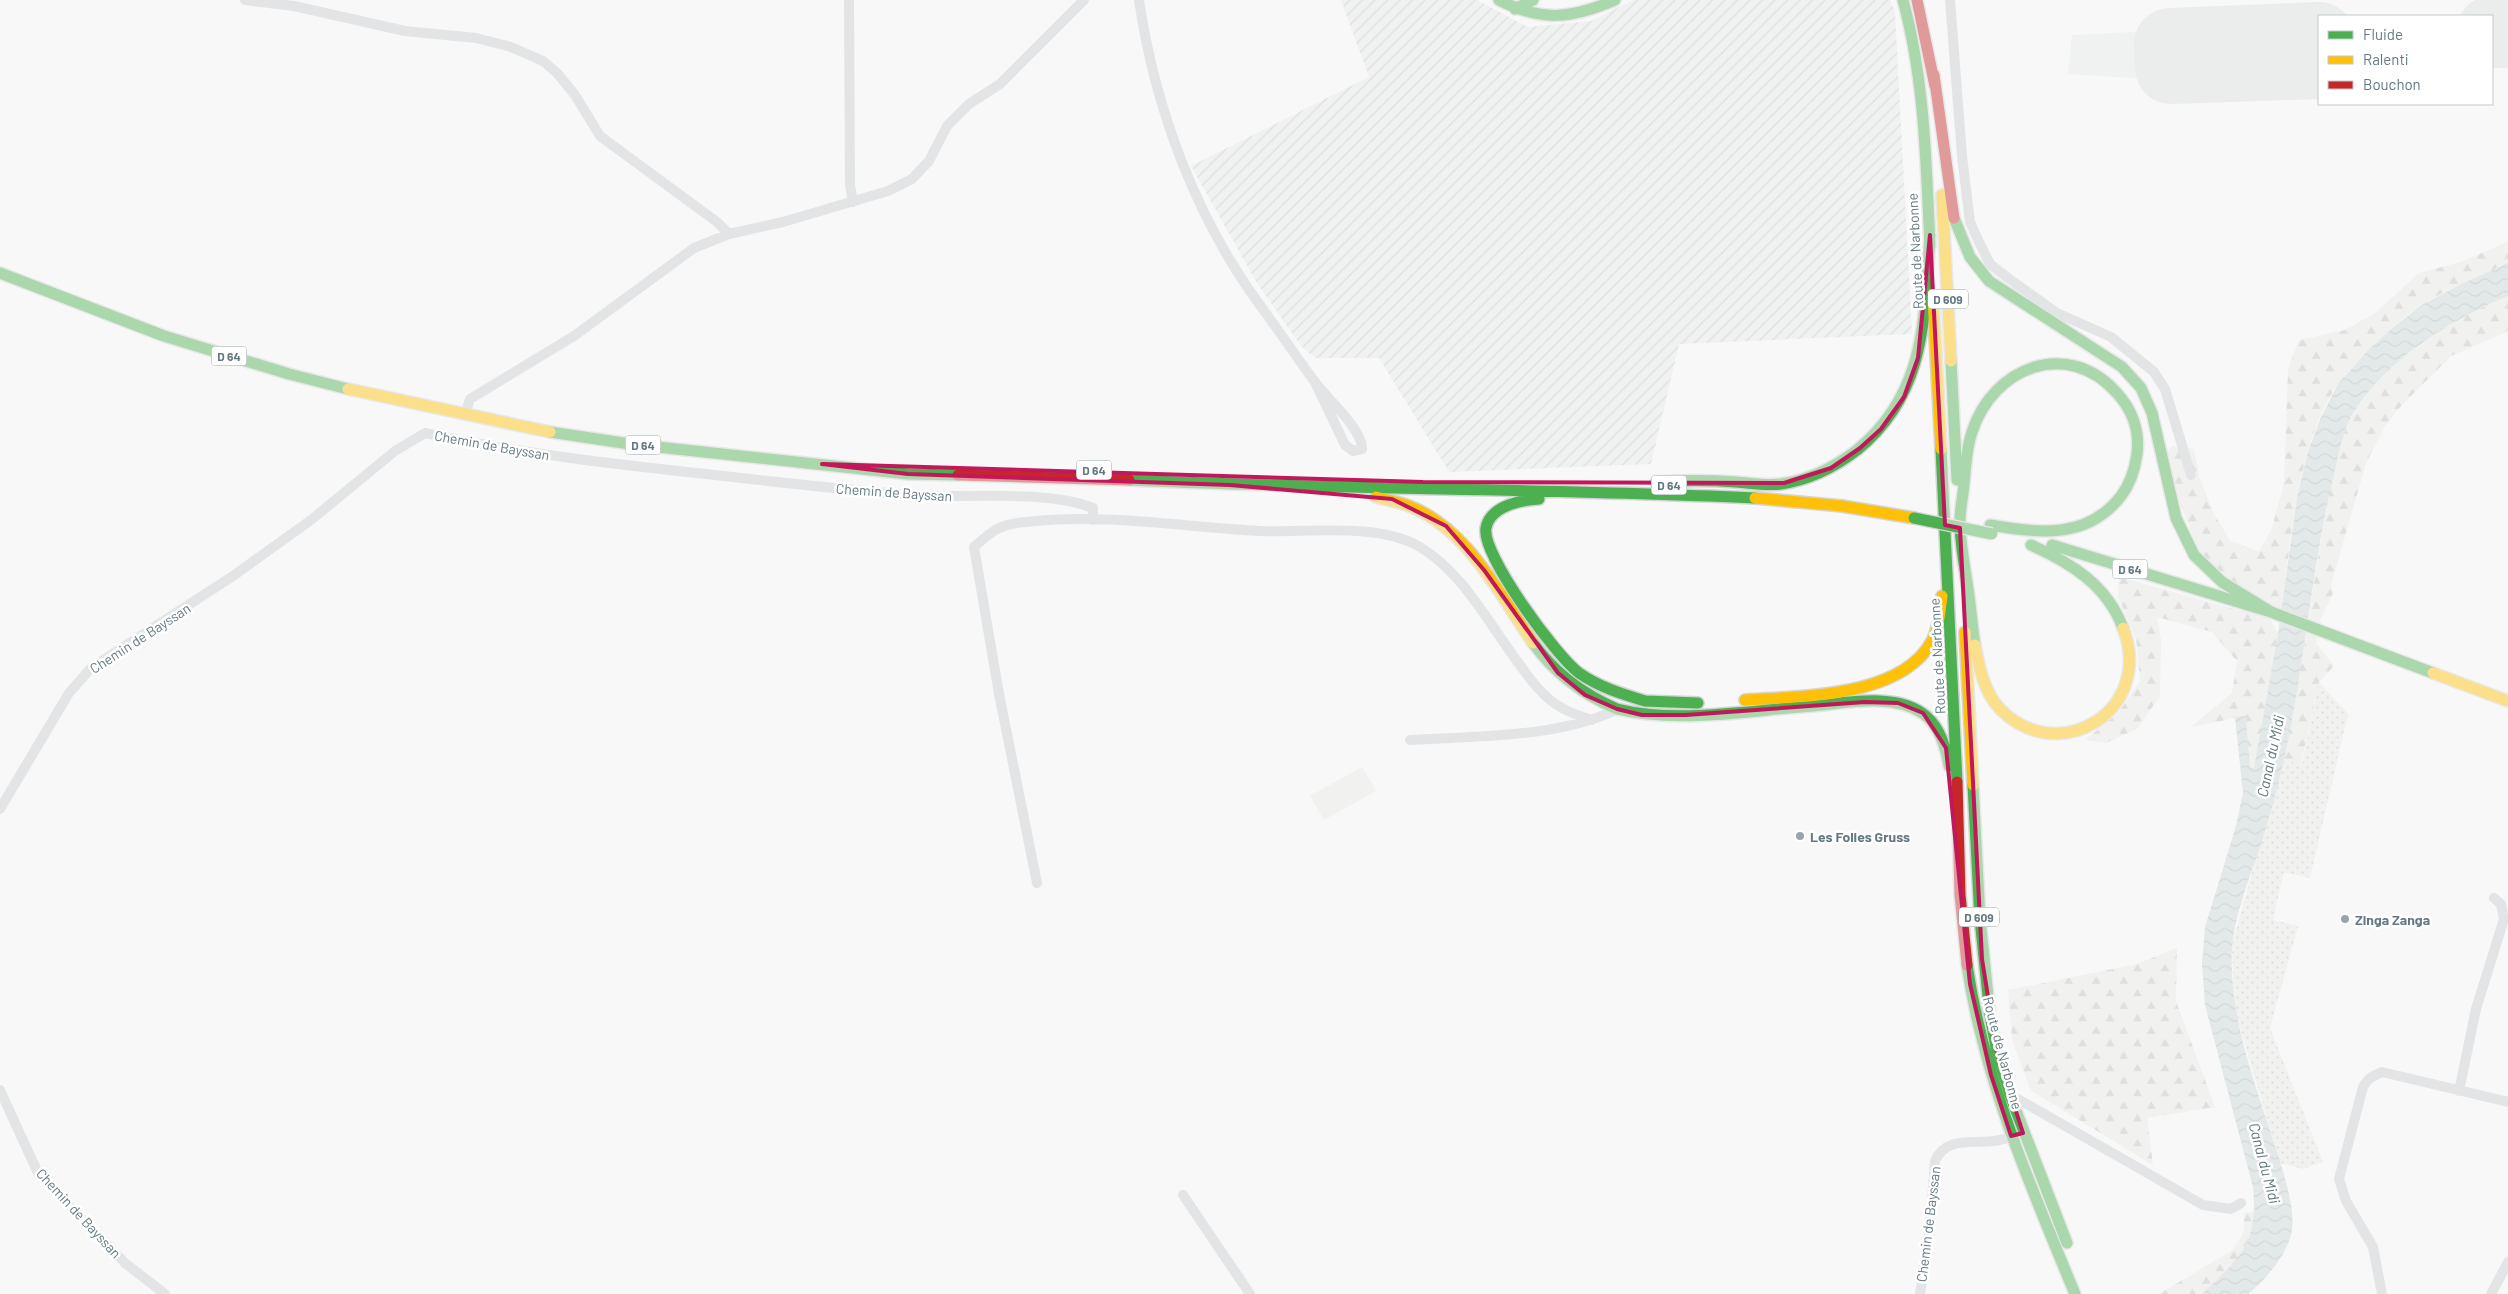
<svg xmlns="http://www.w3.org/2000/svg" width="2508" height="1294" font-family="Barlow,sans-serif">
<defs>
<pattern id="industrial-furrows" width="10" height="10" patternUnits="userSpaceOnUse" patternTransform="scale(1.25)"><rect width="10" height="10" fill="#e7e9e8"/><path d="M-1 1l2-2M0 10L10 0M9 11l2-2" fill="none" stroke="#bfc2c1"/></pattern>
<pattern id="grass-dots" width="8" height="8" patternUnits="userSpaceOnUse" patternTransform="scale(1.25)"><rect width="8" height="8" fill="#e8eae5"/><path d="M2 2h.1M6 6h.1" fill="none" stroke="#c0c2bf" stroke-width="1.8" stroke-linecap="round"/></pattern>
<pattern id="forest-firs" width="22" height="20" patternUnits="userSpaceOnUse" patternTransform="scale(1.25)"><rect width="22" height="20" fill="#e8eae5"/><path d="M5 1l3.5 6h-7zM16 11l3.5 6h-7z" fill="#c0c2bf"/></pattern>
<pattern id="water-waves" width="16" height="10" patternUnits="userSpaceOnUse" patternTransform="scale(1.25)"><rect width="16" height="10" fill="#cad5d6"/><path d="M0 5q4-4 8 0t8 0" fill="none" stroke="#a8b2b3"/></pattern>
</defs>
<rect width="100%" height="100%" fill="#f8f8f8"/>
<path fill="#e7e9e8" d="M2508 15V66H2492V16H2472Z
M2319 23V74L2305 75 2289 88 2068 74 2072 35Z"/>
<path fill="url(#industrial-furrows)" d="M1341 0H1477L1528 27 1591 21 1633 0H1890L1895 12 1912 334 1679 344 1651 464 1449 472 1379 358H1315L1301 346 1257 283 1191 166 1369 77Z"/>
<path fill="url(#grass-dots)" d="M2319 682 2348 714 2310 878 2284 872 2273 920 2298 926 2270 1028 2323 1162 2303 1169 2280 1163 2234 1007 2232 945 2283 760 2302 764Z"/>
<path fill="url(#forest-firs)" d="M2508 242V263C2479 276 2449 288 2422 305 2392 325 2362 354 2339 383 2298 437 2290 547 2281 614L2206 570 2163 459 2172 446 2194 449 2200 479 2214 514 2230 540 2259 552 2272 528 2284 482 2288 368 2299 340 2345 330 2374 314 2419 273 2460 262Z
M2508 296V331L2451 356 2402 405 2385 426 2366 463 2331 585 2333 593 2319 623 2316 643 2334 666 2319 682 2301 764 2283 760C2301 682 2310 601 2324 522 2330 491 2335 447 2350 420 2380 363 2450 319 2508 296Z
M2119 577 2270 619 2278 634 2255 768H2250L2246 716 2191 727 2232 693 2237 661 2212 632 2157 617 2161 640 2160 696 2137 729 2106 743 2085 740 2118 713 2140 681 2136 639 2118 597Z
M2177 948 2176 1001 2215 1107 2147 1118 2153 1165 2031 1091 2012 1040 2008 990 2137 964Z
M2255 1211C2247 1257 2235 1263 2203 1294H2159L2233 1250 2244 1231V1213Z"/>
<path fill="#e8eae5" d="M1362 767 1376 791 1324 820 1310 796Z"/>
<path fill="url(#water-waves)" d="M2508 263V296C2451 319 2382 362 2351 417 2340 438 2337 464 2331 487 2313 566 2306 646 2291 725 2284 765 2273 806 2261 844 2250 877 2235 913 2232 947 2228 1014 2254 1080 2274 1143 2282 1167 2295 1205 2292 1230 2289 1252 2265 1281 2248 1294H2202C2241 1257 2258 1244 2253 1187L2205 1005 2202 964 2205 927 2236 826 2243 793 2235 717 2246 716 2250 768H2254L2278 634 2297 498 2308 451 2321 417 2338 384 2368 350 2391 329 2422 305 2459 285Z"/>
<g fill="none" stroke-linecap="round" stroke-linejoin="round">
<path stroke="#dcddde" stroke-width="72" d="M2492 32H2508
M2319 38 2170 44 2171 68 2319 63"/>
<g stroke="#d4d5d6" stroke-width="14">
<path id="fast" d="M1499 0C1542 22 1571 19 1615 0
M1903 0C1925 81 1926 163 1930 246
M1515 9 1533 0
M1954 218 1970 257 1989 281 2122 367 2141 388 2152 413 2176 518 2194 555 2222 582 2271 612
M0 273 164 336 289 374 348 389
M1951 361 1957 480
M550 432 630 444 908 474 958 475
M1941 449 1957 782
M1129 480C1338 490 1547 488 1755 498
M1656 482C1683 480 1709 480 1736 482 1751 483 1766 486 1781 484 1809 480 1835 467 1857 450 1927 393 1924 318 1930 235
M1539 499C1521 500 1490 506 1486 528 1481 554 1556 656 1579 673 1599 687 1622 694 1645 701
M2031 545C2071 563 2107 585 2123 628
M2052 545 2271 612 2433 673
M1533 643C1555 674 1582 694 1617 709
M1975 645C1972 626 1971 608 1968 589 1965 567 1960 544 1960 521 1960 509 1963 496 1964 484 1966 466 1966 449 1972 432 1993 367 2067 338 2116 392 2132 409 2140 431 2137 454 2135 469 2131 483 2121 496 2087 540 2039 533 1990 525
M1645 701 1698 703
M1617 709C1678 724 1751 710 1814 706 1847 703 1893 693 1922 713 1939 724 1946 748 1949 766
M1973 785 1980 919 1990 1015 1997 1053 2010 1095 2067 1243
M1967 965C1984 1080 2031 1187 2075 1294"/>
</g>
<g stroke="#d4d5d6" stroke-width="14">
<path id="slow" d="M1942 195 1951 361
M1933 298 1941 449
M348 389 550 432
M1376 497C1387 500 1399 502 1409 506 1468 529 1499 594 1533 643
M1755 498 1842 506 1914 518
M1965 632 1973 785
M1975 645C1979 667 1984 692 2000 709 2059 769 2155 710 2123 628
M2433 673 2508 701
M1745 700C1801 696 1901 698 1932 641 1939 628 1940 610 1942 596"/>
</g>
<g stroke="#d4d5d6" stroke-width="14">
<path id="jam" d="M1917 0 1935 86
M1934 75 1954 218
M958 475 1129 480
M1957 782 1960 895 1967 965"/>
</g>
<path stroke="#cbcdce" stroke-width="10" d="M245 0 294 6 405 31 476 38 511 47 543 61 557 73 575 95 600 136 717 222 729 234
M849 0 850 185 853 202
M1139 0C1155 109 1196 219 1262 308 1280 332 1297 358 1315 382 1327 398 1363 430 1362 449L1353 451 1345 445 1315 382
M1950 0 1962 156 1970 222 1979 242 1990 264 2008 278 2057 313 2111 337 2154 372 2165 389 2191 475
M465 415 470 399 574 336 694 248 729 234 783 222 888 191 912 179 929 161 947 126 969 104 1000 84 1084 0
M1410 740C1476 736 1556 738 1616 710
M0 809 69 693 91 668 233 576 311 520 395 451 425 433C518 453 612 464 706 474 775 482 844 490 913 495 966 499 1045 489 1093 508V520
M1037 883 999 694 974 547C993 530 1000 524 1026 522 1103 513 1182 527 1260 531 1308 533 1377 522 1420 547 1462 572 1488 622 1517 661 1529 678 1545 700 1564 709 1573 714 1583 717 1592 720
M0 1090 38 1173 125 1263 165 1294
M2459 1091 2476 1009 2504 919 2501 904 2494 898
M2011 1095 2203 1205 2231 1209 2241 1203
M1183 1195 1250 1294
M1920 1294 1930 1227 1935 1161C1946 1136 1972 1144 1994 1141 2002 1140 2010 1137 2017 1135
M2382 1294 2373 1247 2346 1201 2339 1179 2363 1087C2368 1078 2373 1076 2382 1072L2508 1102
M2491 1294 2508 1262"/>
<use href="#fast" stroke="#4caf50" stroke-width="11"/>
<use href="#slow" stroke="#ffc107" stroke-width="11"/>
<use href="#jam" stroke="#c62828" stroke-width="11"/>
<g stroke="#d4d5d5" stroke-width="14" stroke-linecap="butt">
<path id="fast-bridge" d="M1914 518 1992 534"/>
</g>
<use href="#fast-bridge" stroke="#4caf50" stroke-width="11"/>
</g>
<path d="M0 0H2508V1294H0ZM1930 235 1945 525 1960 528 1982 959 1997 1053 2023 1133 2011 1136 1991 1075 1970 984 1946 748 1923 713 1898 703 1865 702 1686 715H1642L1617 709 1585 695 1558 673 1484 570 1446 526 1392 499 1230 485 908 474 822 464 1423 482 1784 483 1831 468 1860 448 1881 429 1904 397 1918 358Z" fill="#f8f8f8" fill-opacity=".55" fill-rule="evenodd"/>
<path fill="none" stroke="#c2185b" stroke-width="4" stroke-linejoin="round" d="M1930 235 1945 525 1960 528 1982 959 1997 1053 2023 1133 2011 1136 1991 1075 1970 984 1946 748 1923 713 1898 703 1865 702 1686 715H1642L1617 709 1585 695 1558 673 1484 570 1446 526 1392 499 1230 485 908 474 822 464 1423 482 1784 483 1831 468 1860 448 1881 429 1904 397 1918 358Z"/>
<g fill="#98a5ab" stroke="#fff" stroke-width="2">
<circle cx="1800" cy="836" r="5"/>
<circle cx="2345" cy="919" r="5"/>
</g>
<g text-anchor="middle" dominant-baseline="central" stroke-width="5" stroke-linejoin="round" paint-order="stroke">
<g fill="#fff" stroke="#92a1a8" stroke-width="1">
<rect x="1928" y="289.5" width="40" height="19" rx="4"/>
<rect x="211.5" y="346.5" width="35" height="19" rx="4"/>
<rect x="625.5" y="435.5" width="35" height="19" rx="4"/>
<rect x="1076.5" y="460.5" width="35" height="19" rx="4"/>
<rect x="1651.5" y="475.5" width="35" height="19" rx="4"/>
<rect x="2112.5" y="559.5" width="35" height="19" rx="4"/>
<rect x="1959" y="907.5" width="40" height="19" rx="4"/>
</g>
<g font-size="12" font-weight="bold" fill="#647982">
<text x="1948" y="299">D 609</text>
<text x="229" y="356">D 64</text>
<text x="643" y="445">D 64</text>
<text x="1094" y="470">D 64</text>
<text x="1669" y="485">D 64</text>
<text x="2130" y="569">D 64</text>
<text x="1979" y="917">D 609</text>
</g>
<g font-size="14" fill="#647982" stroke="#fff">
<text transform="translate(1915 251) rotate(-93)">Route de Narbonne</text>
<text transform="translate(492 445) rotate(10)">Chemin de Bayssan</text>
<text transform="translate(894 492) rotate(4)">Chemin de Bayssan</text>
<text transform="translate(140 638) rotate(-33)">Chemin de Bayssan</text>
<text transform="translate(1937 656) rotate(-93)">Route de Narbonne</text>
<text transform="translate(2003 1053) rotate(75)">Route de Narbonne</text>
<text transform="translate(79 1213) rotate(47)">Chemin de Bayssan</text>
<text transform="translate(1928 1224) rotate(-83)">Chemin de Bayssan</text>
</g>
<g font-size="14" font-weight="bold" fill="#647982" stroke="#fff" text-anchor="start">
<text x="1810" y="836">Les Folies Gruss</text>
<text x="2355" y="919">Zinga Zanga</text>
</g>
<g font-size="15" font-style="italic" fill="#5f787c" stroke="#fff">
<text transform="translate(2270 756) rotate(-78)">Canal du Midi</text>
<text transform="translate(2265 1163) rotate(75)">Canal du Midi</text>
</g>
</g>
<rect x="2318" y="15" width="175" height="90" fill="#ffffff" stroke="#c1c9cd"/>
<rect x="2328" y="31" width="25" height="8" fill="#4caf50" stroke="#c1c9cd"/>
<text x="2363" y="40" font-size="15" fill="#647982">Fluide</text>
<rect x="2328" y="56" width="25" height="8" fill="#ffc107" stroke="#c1c9cd"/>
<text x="2363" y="65" font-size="15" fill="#647982">Ralenti</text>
<rect x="2328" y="81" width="25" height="8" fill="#c62828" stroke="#c1c9cd"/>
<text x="2363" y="90" font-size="15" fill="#647982">Bouchon</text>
</svg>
